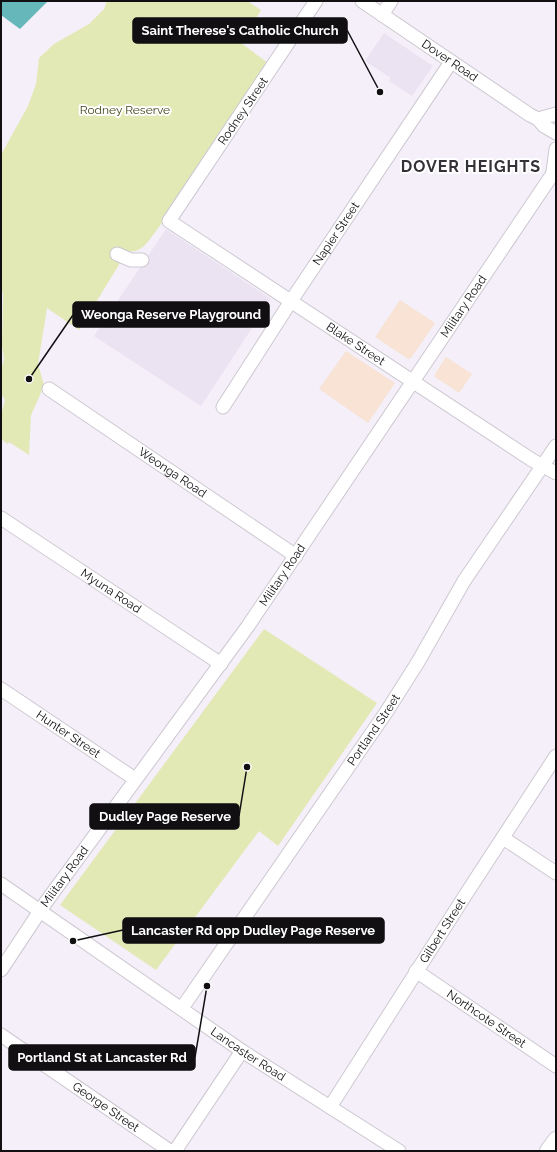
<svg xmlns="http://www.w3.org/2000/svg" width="557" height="1152" font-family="Raleway,sans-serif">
<rect width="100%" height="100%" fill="#f4eff8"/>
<path fill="#f8e3d5" d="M400 300 435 323 411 358 408 359 375 337Z
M346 351 395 383 368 423 319 389Z
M446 357 472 374 459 393 435 377V374Z"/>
<path fill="#ece3f2" d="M384 33 433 66 412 96 389 81 391 78 365 61Z
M166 229 271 299 201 406 94 336Z"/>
<path fill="#e2e9b5" d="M107 1H247L261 10 241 43 268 63 159 227C145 245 141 258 116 248L111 257 120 263 79 330 47 308 38 364 44 385 37 402 31 415 29 455 9 442 8 444 1 439V415L5 400 1 393V372L4 358 2 346 3 295 1 285V163L2 153 28 106 36 84 39 58 54 44 89 24 104 9Z
M264 629 377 703 278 846 259 831 156 970 60 905Z"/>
<path fill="#66b7ba" d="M1 1H48L20 29 1 15Z"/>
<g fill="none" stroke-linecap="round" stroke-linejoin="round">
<g stroke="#cdc8d1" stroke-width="15">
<g id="minor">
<path id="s1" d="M316 1 169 221 532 460 556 473"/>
<path id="s2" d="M362 1 530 115 538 119 556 114"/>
<path d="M382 15 391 1"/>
<path d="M538 119 544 126 556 133"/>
<path d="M553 172 556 149"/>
<path d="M117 254 131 260H142"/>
<path id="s3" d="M49 389 296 556"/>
<path id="s4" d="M223 407 291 301 451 62"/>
<path id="s5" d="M1 518 221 664"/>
<path id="s6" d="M1 689 135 779"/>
<path d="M503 838 556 873"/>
<path id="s7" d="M1 884 242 1051 399 1151"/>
<path id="s8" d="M1 970 46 902 248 626 556 169"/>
<path id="s9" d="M416 971 556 1066"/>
<path id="s10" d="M182 1008 387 711 418 662 464 581 556 446"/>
<path id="s11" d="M1 1035 170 1151"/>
<path id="s12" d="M330 1107 468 891 556 756"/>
<path d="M175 1151 242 1051"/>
</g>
</g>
<g stroke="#cdc8d1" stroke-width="18">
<path id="major" d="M548 1151 556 1140"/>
</g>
<use href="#minor" stroke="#fff" stroke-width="13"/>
<use href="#major" stroke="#fff" stroke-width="16"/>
</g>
<g text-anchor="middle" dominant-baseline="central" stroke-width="4" stroke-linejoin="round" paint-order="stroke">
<g font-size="12" fill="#110f12" stroke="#fff">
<text stroke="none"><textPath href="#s2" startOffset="106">Dover Road</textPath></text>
<text transform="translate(243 111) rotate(-56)">Rodney Street</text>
<text stroke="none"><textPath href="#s4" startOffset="207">Napier Street</textPath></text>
<text stroke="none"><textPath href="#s8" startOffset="809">Military Road</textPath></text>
<text stroke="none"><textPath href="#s1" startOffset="488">Blake Street</textPath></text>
<text stroke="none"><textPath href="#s3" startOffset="149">Weonga Road</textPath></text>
<text stroke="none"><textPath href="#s8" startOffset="485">Military Road</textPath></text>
<text stroke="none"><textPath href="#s5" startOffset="132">Myuna Road</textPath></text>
<text stroke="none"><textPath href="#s10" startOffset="338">Portland Street</textPath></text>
<text stroke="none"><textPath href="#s6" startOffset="81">Hunter Street</textPath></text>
<text stroke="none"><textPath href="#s8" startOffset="113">Military Road</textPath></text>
<text stroke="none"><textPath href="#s12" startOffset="209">Gilbert Street</textPath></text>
<text stroke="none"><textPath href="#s9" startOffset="85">Northcote Street</textPath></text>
<text stroke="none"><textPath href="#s7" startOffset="300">Lancaster Road</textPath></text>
<text stroke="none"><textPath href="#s11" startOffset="127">George Street</textPath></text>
</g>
<g font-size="12" fill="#424619" stroke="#fff">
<text x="125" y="110">Rodney Reserve</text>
</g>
<g font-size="16" font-weight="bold" letter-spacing="1" fill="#353138" stroke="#fff">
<text x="471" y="166">DOVER HEIGHTS</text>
</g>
</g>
<path fill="none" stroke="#110f12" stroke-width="1.5" d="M380 92L347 30M29 379L73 315M247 767L239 816M73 941L123 930M207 986L195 1057"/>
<g fill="#110f12" stroke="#fff" stroke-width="1.5">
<circle cx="380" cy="92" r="4"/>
<circle cx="29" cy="379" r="4"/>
<circle cx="247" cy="767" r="4"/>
<circle cx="73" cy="941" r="4"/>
<circle cx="207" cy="986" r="4"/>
</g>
<g fill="#110f12" stroke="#110f12" stroke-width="1.5">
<rect x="133" y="18" width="214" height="25" rx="4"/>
<rect x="73" y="302" width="196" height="25" rx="4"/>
<rect x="90" y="804" width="149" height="25" rx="4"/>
<rect x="123" y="918" width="261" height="25" rx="4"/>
<rect x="9" y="1045" width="186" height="25" rx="4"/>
</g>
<g font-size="13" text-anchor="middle" font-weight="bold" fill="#fff">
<text x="240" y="35">Saint Therese's Catholic Church</text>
<text x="171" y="319">Weonga Reserve Playground</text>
<text x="165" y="821">Dudley Page Reserve</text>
<text x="253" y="935">Lancaster Rd opp Dudley Page Reserve</text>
<text x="102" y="1062">Portland St at Lancaster Rd</text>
</g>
<rect width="557" height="1152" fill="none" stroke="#110f12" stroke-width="4"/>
</svg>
